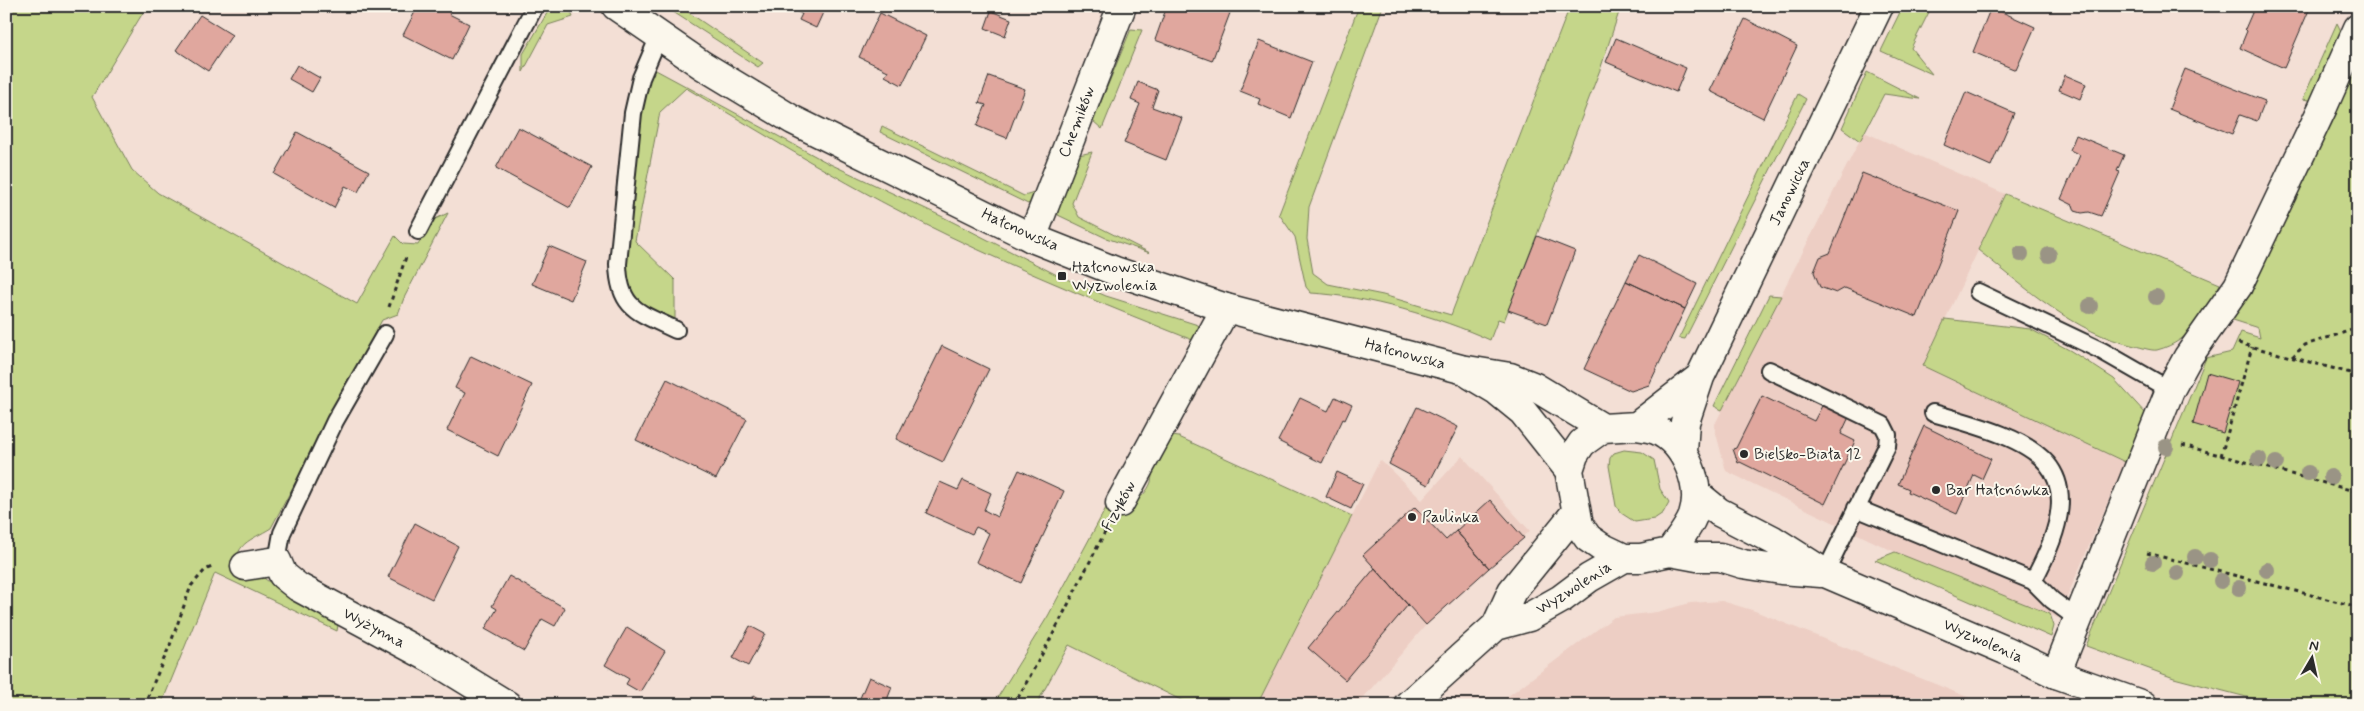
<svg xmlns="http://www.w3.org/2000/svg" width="2364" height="711" font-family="Mynerve,sans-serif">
<rect width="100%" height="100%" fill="#f3dfd5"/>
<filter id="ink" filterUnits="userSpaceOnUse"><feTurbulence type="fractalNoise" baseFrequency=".02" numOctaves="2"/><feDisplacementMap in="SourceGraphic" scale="10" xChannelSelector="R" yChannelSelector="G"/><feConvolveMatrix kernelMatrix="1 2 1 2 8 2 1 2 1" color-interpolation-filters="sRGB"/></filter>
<g filter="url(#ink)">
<path fill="#edcec4" d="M1864 132 2005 194 1923 366 2125 462 2058 618 1895 552 1726 471 1714 426Z
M1462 456 1530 531 1426 625 1357 705H1257L1380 460 1422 500Z
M1722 601 1755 611 1987 705H1496L1614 617 1657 612 1690 603Z"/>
<path fill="#c5d68a" stroke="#78805a" d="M6 6H147L92 97 132 170 158 193 357 304 395 236 403 244 418 245 431 221 448 213 404 298 398 314 382 320 271 528C250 541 234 543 236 571L261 576 294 600 338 625 337 631 215 573 161 705H6Z
M554 6 569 8 573 17 548 25 523 72V54L550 8Z
M664 6H679L763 63 758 67Z
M1359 6H1383L1309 207 1307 239 1313 273 1328 284 1383 295 1451 315 1570 6H1621L1601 67 1504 321 1498 319 1490 340C1439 317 1367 296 1311 293L1306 287 1295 237 1279 214Z
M1903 6H1932L1911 48 1932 74 1881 51Z
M2337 23 2343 35 2314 101 2303 99Z
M1131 29 1142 30 1102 129 1093 121Z
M2358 52V705H2277L2174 678 2086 646 2206 358 2232 352 2241 332 2260 338 2258 328 2230 319Z
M654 69 828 163 941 216 1055 274 1106 296 1198 325 1200 328 1195 341C1112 308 1028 274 947 235 857 192 772 139 686 88L660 112 635 241 675 280V321L640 304 626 288 623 264 640 114 648 81Z
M1867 72 1920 99 1884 94 1860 141 1842 128Z
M1798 94 1806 99 1685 339 1679 338Z
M882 126 1024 196 1034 193 1033 200 1028 204 880 132Z
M1092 152 1072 203 1079 217 1150 253 1106 238 1058 215V208L1079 155Z
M2005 194 2220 284C2206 313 2192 341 2157 350 2151 351 2141 347 2135 346 2074 333 2026 288 1978 250Z
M1769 295 1781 296 1722 410 1714 406Z
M1945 319 2030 329 2071 351 2114 379 2146 414 2125 462 1923 366Z
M1172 436 1179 437 1352 516 1257 705H1191L1069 645 1036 705H993L1048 616 1107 506C1124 512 1145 499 1151 482 1152 477 1152 472 1155 467 1160 456 1166 446 1172 436Z
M1624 450 1642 452 1654 460 1660 489 1669 502 1663 513 1654 519 1635 522 1621 513 1616 506 1609 466 1610 458 1614 453Z
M1895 552 2050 614 2054 626 2051 637 1875 560Z"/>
<path fill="#e0a79e" stroke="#2b2b2b" d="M418 6H453L449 14 469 24 452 60 403 35Z
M784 6H826L816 28 799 20 802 14Z
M1167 6H1213L1230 13 1212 61 1155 40Z
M2255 6H2301L2309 10 2284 68 2240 48 2247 31 2245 29Z
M1991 7 2035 27 2016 70 1973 52Z
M991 11 1011 19 1005 36 985 28Z
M880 13 926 36 902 85 885 76 888 71 859 57Z
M200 15 232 35 208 71 176 50Z
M1745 19 1797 46 1763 118 1710 91Z
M1616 38 1686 68 1676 92 1606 62Z
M1259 41 1312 62 1291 118 1258 104 1260 99 1240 91Z
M297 65 320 78 312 92 289 79Z
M2185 69 2265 101 2257 121 2240 115 2232 134 2169 109Z
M2065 75 2086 84 2080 99 2059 90Z
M989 76 1025 89 1007 138 977 126 986 105 979 103Z
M1138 82 1158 90 1152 107 1182 118 1166 160 1124 143 1140 104 1131 100Z
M1966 92 2014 113 1991 166 1944 145Z
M518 127 592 167 570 208 496 168Z
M297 132 369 171 358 192 345 186 334 208 274 174Z
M2076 135 2124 155 2117 171 2120 172 2101 216 2089 212 2082 213 2075 211 2073 205 2061 199 2080 155 2070 150Z
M1862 173 1959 211 1917 317 1845 288 1836 293 1820 287 1814 272 1820 257 1830 253Z
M1537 236 1575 251 1547 324 1508 310Z
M549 246 587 262 571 300 532 284Z
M1639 255 1697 284 1685 309 1626 281Z
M1626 281 1685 309 1649 385 1631 391 1584 369Z
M942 346 989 369 943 462 896 439Z
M471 356 532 385 498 456 447 430 465 393 455 388Z
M2207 373 2238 382 2223 433 2193 424Z
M667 379 747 419 716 479 636 440Z
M1762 396 1814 421 1823 404 1849 417 1841 434 1855 441 1825 504 1740 462 1738 463 1733 449 1736 448Z
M1335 397 1352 405 1345 420 1343 419 1322 463 1278 441 1300 398 1328 411Z
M1417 407 1458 427 1428 485 1389 464Z
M1924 426 1991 459 1982 479 1974 475 1957 514 1908 492 1909 489 1898 484Z
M1019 470 1064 491 1021 583 976 562 989 533 976 527 972 534 926 513 940 482 958 490 963 480 991 493 984 510 997 517Z
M1337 472 1363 484 1351 509 1326 497Z
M1490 500 1524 538 1489 568 1456 531Z
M1415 507 1446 540 1456 531 1489 568 1426 625 1363 555Z
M415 523 458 546 432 599 388 577Z
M1375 568 1408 605 1345 680 1308 648Z
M509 576 565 608 555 626 542 619 524 651 485 629 497 609 492 606Z
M750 626 765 634 748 666 733 658Z
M627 627 665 651 640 692 626 684 629 679 605 665Z
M869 677 892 687 885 705H857Z
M754 695 771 705H749Z"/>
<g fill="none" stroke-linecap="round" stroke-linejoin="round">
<g stroke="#2b2b2b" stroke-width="20">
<path id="lane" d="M659 36 641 78 633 113 618 264C619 310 639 312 676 330
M418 231 535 6
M1978 292 2102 351 2170 390
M1769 370 1883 425 1888 435 1887 446 1825 573
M1933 413C2038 442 2098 462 2033 581
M1856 508 2033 581 2052 600 2079 620
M277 561 282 533 335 421 385 334"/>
</g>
<g stroke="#2b2b2b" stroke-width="31">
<path id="street" d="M1032 238 1122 6
M1120 503 1226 308
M245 566 277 561 283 575 298 587 432 659 507 705
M2056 674 2170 390 2188 357 2238 286 2323 107 2358 28"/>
</g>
<g stroke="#2b2b2b" stroke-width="31">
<path id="secondary" d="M616 6 702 65 793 120 1032 238 1115 271 1226 308 1461 369 1510 377 1535 387 1603 428
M1471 375 1496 390 1523 412 1569 470
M1637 426C1643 427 1650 428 1656 430 1686 443 1703 486 1693 516 1688 529 1678 540 1670 552L1641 558H1624L1601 547 1588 538 1579 525 1569 470 1574 455 1582 443 1603 428Z
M1637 426 1700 377
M1683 452 1685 422 1700 377 1879 6
M1697 494 1719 512 1773 540 1825 573 2005 650 2056 674 2143 705
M1670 552 1697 557H1720L1743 564 1781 570 1821 573
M1496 626 1529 617 1561 599 1589 578 1624 558
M1408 705 1496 626 1512 591 1576 512"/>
</g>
<path stroke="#2b2b2b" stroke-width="3" stroke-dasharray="4 4" stroke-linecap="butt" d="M389 307 407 254
M2238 343 2358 375
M2292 357 2305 345 2358 328
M2182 445 2358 492
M2221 456 2252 347
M2147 553 2358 607
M144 705 170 645 191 586 205 570 214 566
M1014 705 1052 636 1106 530"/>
<use href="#lane" stroke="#fbf7ec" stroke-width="16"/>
<use href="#street" stroke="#fbf7ec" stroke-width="28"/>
<use href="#secondary" stroke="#fbf7ec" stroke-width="28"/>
</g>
<g fill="#9a9485">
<circle cx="2021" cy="254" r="8"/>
<circle cx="2049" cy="255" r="8"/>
<circle cx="2156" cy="297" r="8"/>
<circle cx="2090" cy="306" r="8"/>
<circle cx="2166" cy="447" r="8"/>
<circle cx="2259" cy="459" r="8"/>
<circle cx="2276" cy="463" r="8"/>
<circle cx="2308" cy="473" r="8"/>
<circle cx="2331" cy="477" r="8"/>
<circle cx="2195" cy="557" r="8"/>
<circle cx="2210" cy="560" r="8"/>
<circle cx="2153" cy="563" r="8"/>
<circle cx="2267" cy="570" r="8"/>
<circle cx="2177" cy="573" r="8"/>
<circle cx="2221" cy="581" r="8"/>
<circle cx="2239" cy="588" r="8"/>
</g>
</g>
<g fill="#2b2b2b" stroke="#fbf7ec" stroke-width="2">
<rect x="1057" y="271" width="10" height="10" rx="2.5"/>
<circle cx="1744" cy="454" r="5"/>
<circle cx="1936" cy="490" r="5"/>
<circle cx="1412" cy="517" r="5"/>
</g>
<g text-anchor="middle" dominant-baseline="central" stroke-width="4" stroke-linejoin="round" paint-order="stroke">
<g font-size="16" fill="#2b2b2b" stroke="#fbf7ec">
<text transform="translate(1077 122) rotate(-69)">Chemików</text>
<text transform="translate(1790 192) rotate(-64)">Janowicka</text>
<text transform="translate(1020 230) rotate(24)">Hałcnowska</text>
<text transform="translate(1405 354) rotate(15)">Hałcnowska</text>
<text transform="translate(1119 506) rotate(-62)">Fizyków</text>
<text transform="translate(1574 588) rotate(-32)">Wyzwolenia</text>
<text transform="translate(374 628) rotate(28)">Wyżynna</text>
<text transform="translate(1983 641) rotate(24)">Wyzwolenia</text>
</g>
<g font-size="16" fill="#2b2b2b" stroke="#fbf7ec" text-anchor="start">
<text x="1072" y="267">Hałcnowska<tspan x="1072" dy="18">Wyzwolenia</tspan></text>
<text x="1754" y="454">Bielsko-Biała 12</text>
<text x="1946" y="490">Bar Hałcnówka</text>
<text x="1422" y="517">Paulinka</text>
</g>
</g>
<rect width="2364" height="711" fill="none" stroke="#fbf7ec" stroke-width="25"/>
<rect x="12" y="12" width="2339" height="686" fill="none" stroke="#2b2b2b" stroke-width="2" filter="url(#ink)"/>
<g transform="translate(2312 658) rotate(9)" stroke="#fbf7ec" stroke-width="4" paint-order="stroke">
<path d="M0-4L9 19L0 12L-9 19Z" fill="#2b2b2b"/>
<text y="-8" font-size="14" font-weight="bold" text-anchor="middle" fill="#2b2b2b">N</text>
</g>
</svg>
